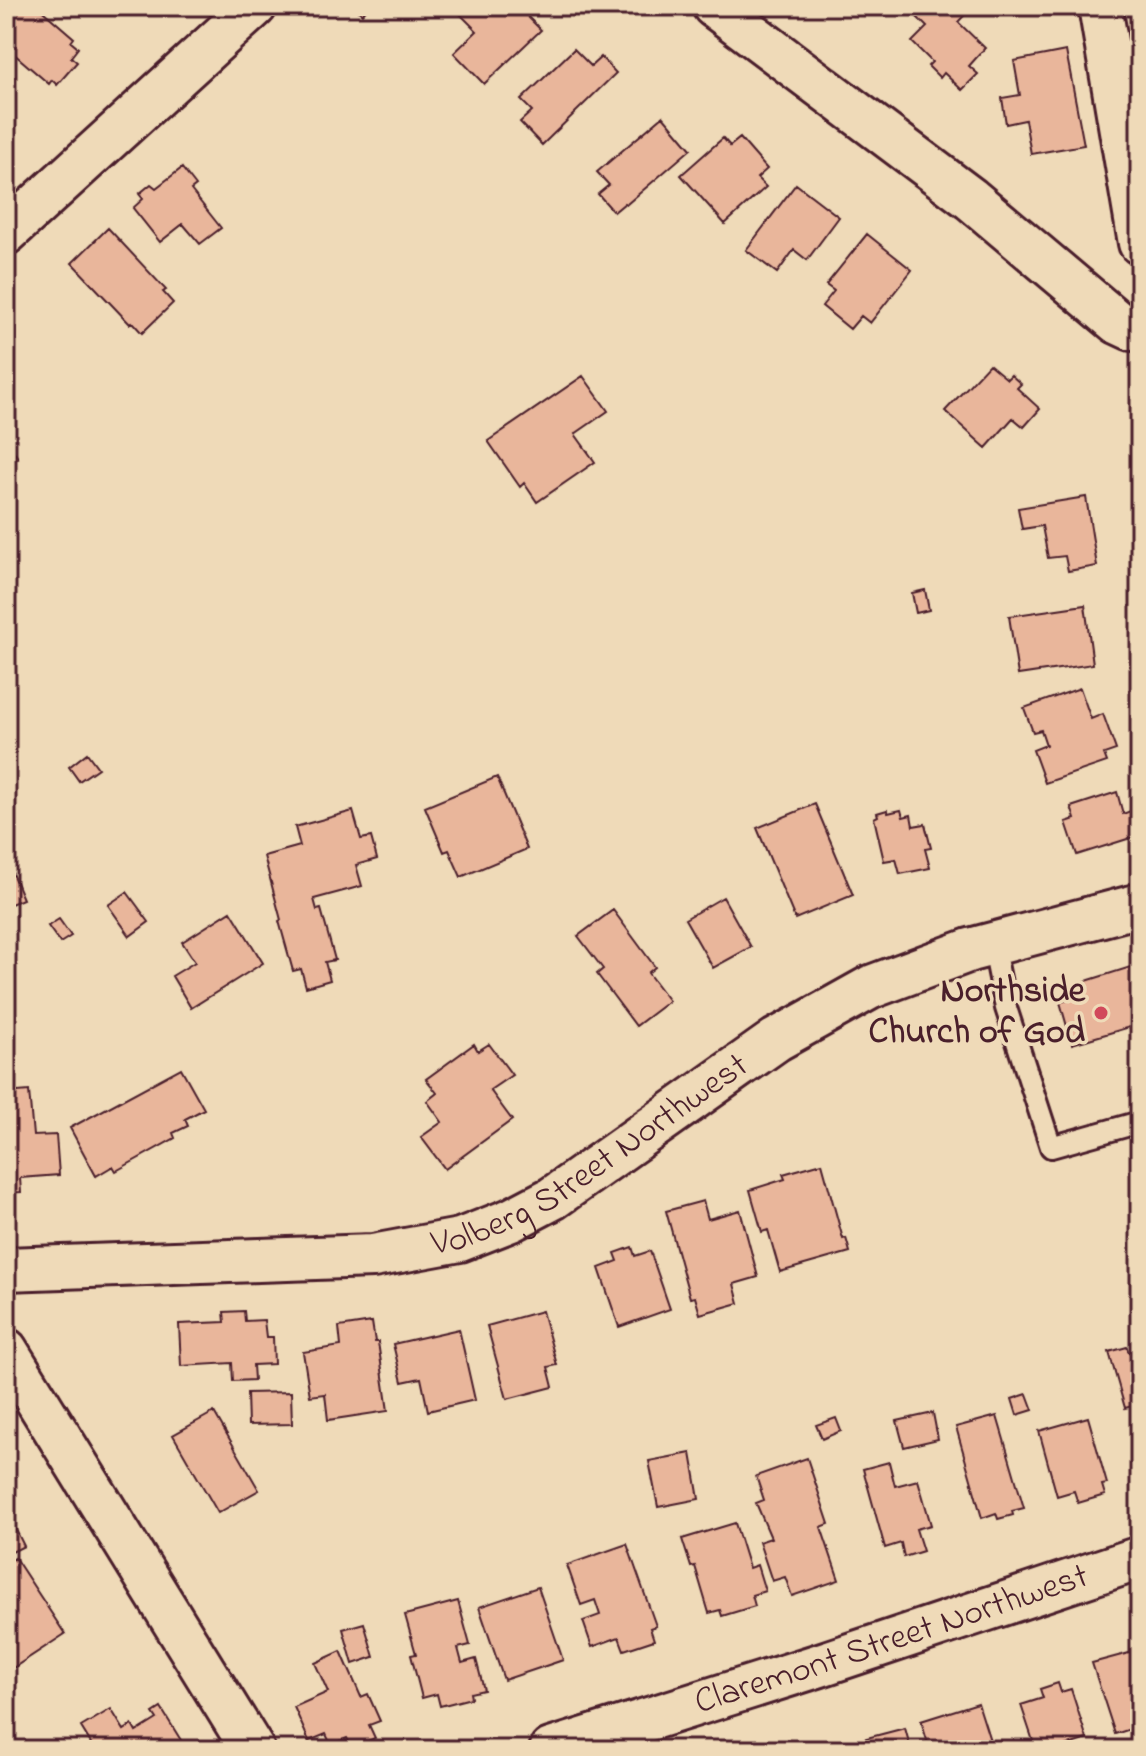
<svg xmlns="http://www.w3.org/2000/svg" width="1146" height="1756" font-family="'Indie Flower',sans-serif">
<rect width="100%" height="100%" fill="#efdab8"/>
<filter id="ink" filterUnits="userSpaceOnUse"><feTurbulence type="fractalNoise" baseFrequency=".0125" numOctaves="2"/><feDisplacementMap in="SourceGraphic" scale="16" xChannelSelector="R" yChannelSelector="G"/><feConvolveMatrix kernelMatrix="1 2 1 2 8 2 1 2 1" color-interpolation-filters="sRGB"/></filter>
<g filter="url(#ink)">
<path fill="#e9b69b" stroke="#4a1f2b" stroke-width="2" d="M11 6H37L74 38 71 42 78 48 71 57 77 62 57 85 52 80 49 84 6 47V11Z
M353 6H369L362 14Z
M468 6H521L519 8 541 30 484 84 454 53 477 31 460 14Z
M924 6H973L958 22 985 48 969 66 978 74 962 90 944 73 940 78 928 66 932 62 912 42 927 27 915 15Z
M574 49 591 66 601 57 616 73 542 145 520 122 532 111 521 100Z
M1066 51 1084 145 1031 154 1025 120 1006 124 1002 98 1020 95 1014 61Z
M663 116 691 149 627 204 625 203 614 212 598 194 609 185 597 172Z
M723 138 730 146 740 138 767 169 757 178 766 187 725 224 681 175Z
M182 168 196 186 191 190 221 228 200 244 183 224 160 242 133 208 143 199 139 194 151 184 156 188Z
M796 184 839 217 807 260 794 250 777 273 746 250Z
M108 228 166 290 163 292 173 303 142 333 132 322 130 324 72 263Z
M867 234 912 270 870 323 861 316 850 329 822 306 834 291 826 285Z
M989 364 1007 379 1011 375 1021 384 1017 388 1040 409 1024 427 1013 418 986 448 945 411Z
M583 376 608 411 575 434 595 462 537 502 524 483 520 487 488 441Z
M6 439 18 458 6 465Z
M1086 497 1097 566 1068 571 1065 556 1048 558 1042 526 1022 529 1018 508Z
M925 590 929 610 916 613 912 593Z
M1085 605 1093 664 1018 675 1009 616Z
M1080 688 1091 719 1103 714 1116 750 1104 754 1107 762 1045 783 1033 750 1046 745 1041 730 1033 732 1024 708Z
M87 753 98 768 79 781 69 767Z
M497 777 527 849 461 877 449 850 444 852 425 807Z
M1117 792 1123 814 1133 810 1140 835 1077 855 1066 822 1075 819 1071 807Z
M815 804 853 895 795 919 757 828Z
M887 810 888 813 901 810 903 817 911 815 913 826 925 824 931 848 925 849 930 868 900 874 896 859 884 861 874 818 878 816 877 813Z
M353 811 361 839 371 837 377 859 356 865 362 886 314 899 317 910 321 909 335 960 325 962 330 980 306 987 301 969 293 971 279 921 281 920 264 856 300 846 295 827Z
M7 861 23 899 6 906V862Z
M127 892 149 922 130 936 108 905Z
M723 897 751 947 713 968 685 919Z
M613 910 655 967 648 973 669 1001 636 1026 597 974 603 969 578 936Z
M231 911 263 963 191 1008 172 976 195 962 182 942Z
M59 919 71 936 60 943 48 926Z
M1140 964V1024L1072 1044 1060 1002 1068 1000 1064 988Z
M474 1044 478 1051 489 1044 512 1075 490 1090 512 1120 445 1169 421 1137 442 1122 427 1101 437 1093 426 1079Z
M181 1068 204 1109 185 1119 188 1126 173 1133 175 1138 116 1171 113 1166 96 1176 70 1128Z
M29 1091 33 1136 56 1135 59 1175 20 1178 21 1192 6 1193V1093Z
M822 1163 843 1239 846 1238 850 1252 780 1272 768 1230 762 1232 750 1190 785 1179 783 1174Z
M703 1201 708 1219 740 1210 758 1277 734 1284 739 1303 700 1314 695 1297 690 1298 666 1211Z
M632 1247 635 1256 650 1251 670 1309 619 1327 599 1268 618 1261 615 1253Z
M244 1311 245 1321 264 1320 266 1337H273L274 1364 253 1365 254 1380 233 1381 232 1363 181 1366 179 1324 225 1322 224 1312Z
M542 1311 557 1365 548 1367 553 1387 507 1399 487 1326Z
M372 1322 375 1342H378L388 1411 328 1420 325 1394 310 1396 303 1352 341 1346 339 1327Z
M459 1329 475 1400 428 1411 421 1378 402 1382 393 1344Z
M1127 1347 1129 1353 1140 1350V1404L1125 1408 1109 1352Z
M291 1392 292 1424 248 1425 247 1393Z
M1027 1394 1033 1410 1017 1415 1012 1399Z
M214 1412 259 1490 218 1513 173 1435Z
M933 1413 938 1439 904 1447 897 1421Z
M997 1416 1024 1508 1012 1511 1013 1515 998 1519 996 1513 982 1518 956 1427Z
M1088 1417 1107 1484 1102 1485 1105 1495 1078 1503 1074 1491 1057 1496 1039 1431Z
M836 1418 841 1431 822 1439 816 1425Z
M691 1453 699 1499 658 1507 649 1461Z
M807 1458 829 1524 821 1527 839 1580 792 1596 785 1577 772 1581 759 1542 771 1538 756 1503 764 1500 756 1476Z
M889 1462 895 1486 918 1480 931 1525 916 1529 923 1551 904 1557 901 1543 885 1548 863 1469Z
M6 1510 24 1546 6 1555Z
M735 1523 749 1568 757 1565 765 1591 752 1595 755 1606 722 1616 720 1610 709 1613 695 1566 691 1567 682 1539Z
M627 1544 656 1626 650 1628 654 1640 624 1650 619 1637 592 1647 583 1621 600 1615 595 1600 581 1605 567 1565Z
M15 1558 65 1634 13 1668 6 1657V1564Z
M538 1587 563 1660 504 1680 479 1607Z
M458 1601 470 1645 458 1648 462 1663 476 1659 484 1690 470 1693 471 1698 440 1706 437 1694 422 1698 411 1655 416 1654 405 1615Z
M364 1623 374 1657 353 1664 343 1629Z
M1140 1650V1726L1115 1734 1092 1663Z
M341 1651 361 1697 368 1694 380 1721 369 1725 375 1738 352 1748 347 1738 331 1745 326 1734 309 1741 294 1707 328 1692 315 1663Z
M1058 1683 1061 1692 1071 1689 1087 1739 1053 1750H1036L1021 1705 1043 1698 1040 1689Z
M978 1703 993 1750H930L921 1721Z
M161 1708 187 1750H95L81 1727 111 1709 124 1730 132 1725 136 1732 157 1719 153 1713Z
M905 1728 911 1750H846L844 1744Z"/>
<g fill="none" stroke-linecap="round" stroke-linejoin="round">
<g stroke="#4a1f2b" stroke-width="26">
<path id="service" d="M993 944 1006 1008 1051 1147 1140 1122"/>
</g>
<g stroke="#4a1f2b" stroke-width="48">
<g id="minor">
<path d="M714 6 971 199 1117 322 1132 329H1140"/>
<path d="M1100 6 1140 243"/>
<path d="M6 233 255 6"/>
<path id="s1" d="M6 1269 373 1256 460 1240 511 1220 553 1198 776 1040 871 987 970 950 1140 905"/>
<path d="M6 1350 253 1750"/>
<path id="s2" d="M551 1750 817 1666 1140 1558"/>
</g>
</g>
<use href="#service" stroke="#efdab8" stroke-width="20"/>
<use href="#minor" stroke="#efdab8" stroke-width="42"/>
</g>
</g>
<circle fill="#d1495b" stroke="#efdab8" stroke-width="3" cx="1101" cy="1013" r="8"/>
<g text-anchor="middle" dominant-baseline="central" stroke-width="7" stroke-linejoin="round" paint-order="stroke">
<g font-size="36" font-weight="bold" fill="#4a1f2b" stroke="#efdab8" text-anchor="end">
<text x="1085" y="992">Northside<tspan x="1085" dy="41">Church of God</tspan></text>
</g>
<g font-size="36" fill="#4a1f2b" stroke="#efdab8">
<text stroke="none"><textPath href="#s1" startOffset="610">Volberg Street Northwest</textPath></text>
<text stroke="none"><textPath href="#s2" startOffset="358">Claremont Street Northwest</textPath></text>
</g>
</g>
<rect width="1146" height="1756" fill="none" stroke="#efdab8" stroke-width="32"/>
<rect x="16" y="16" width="1114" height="1724" fill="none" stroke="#4a1f2b" stroke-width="3" filter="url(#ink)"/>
</svg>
